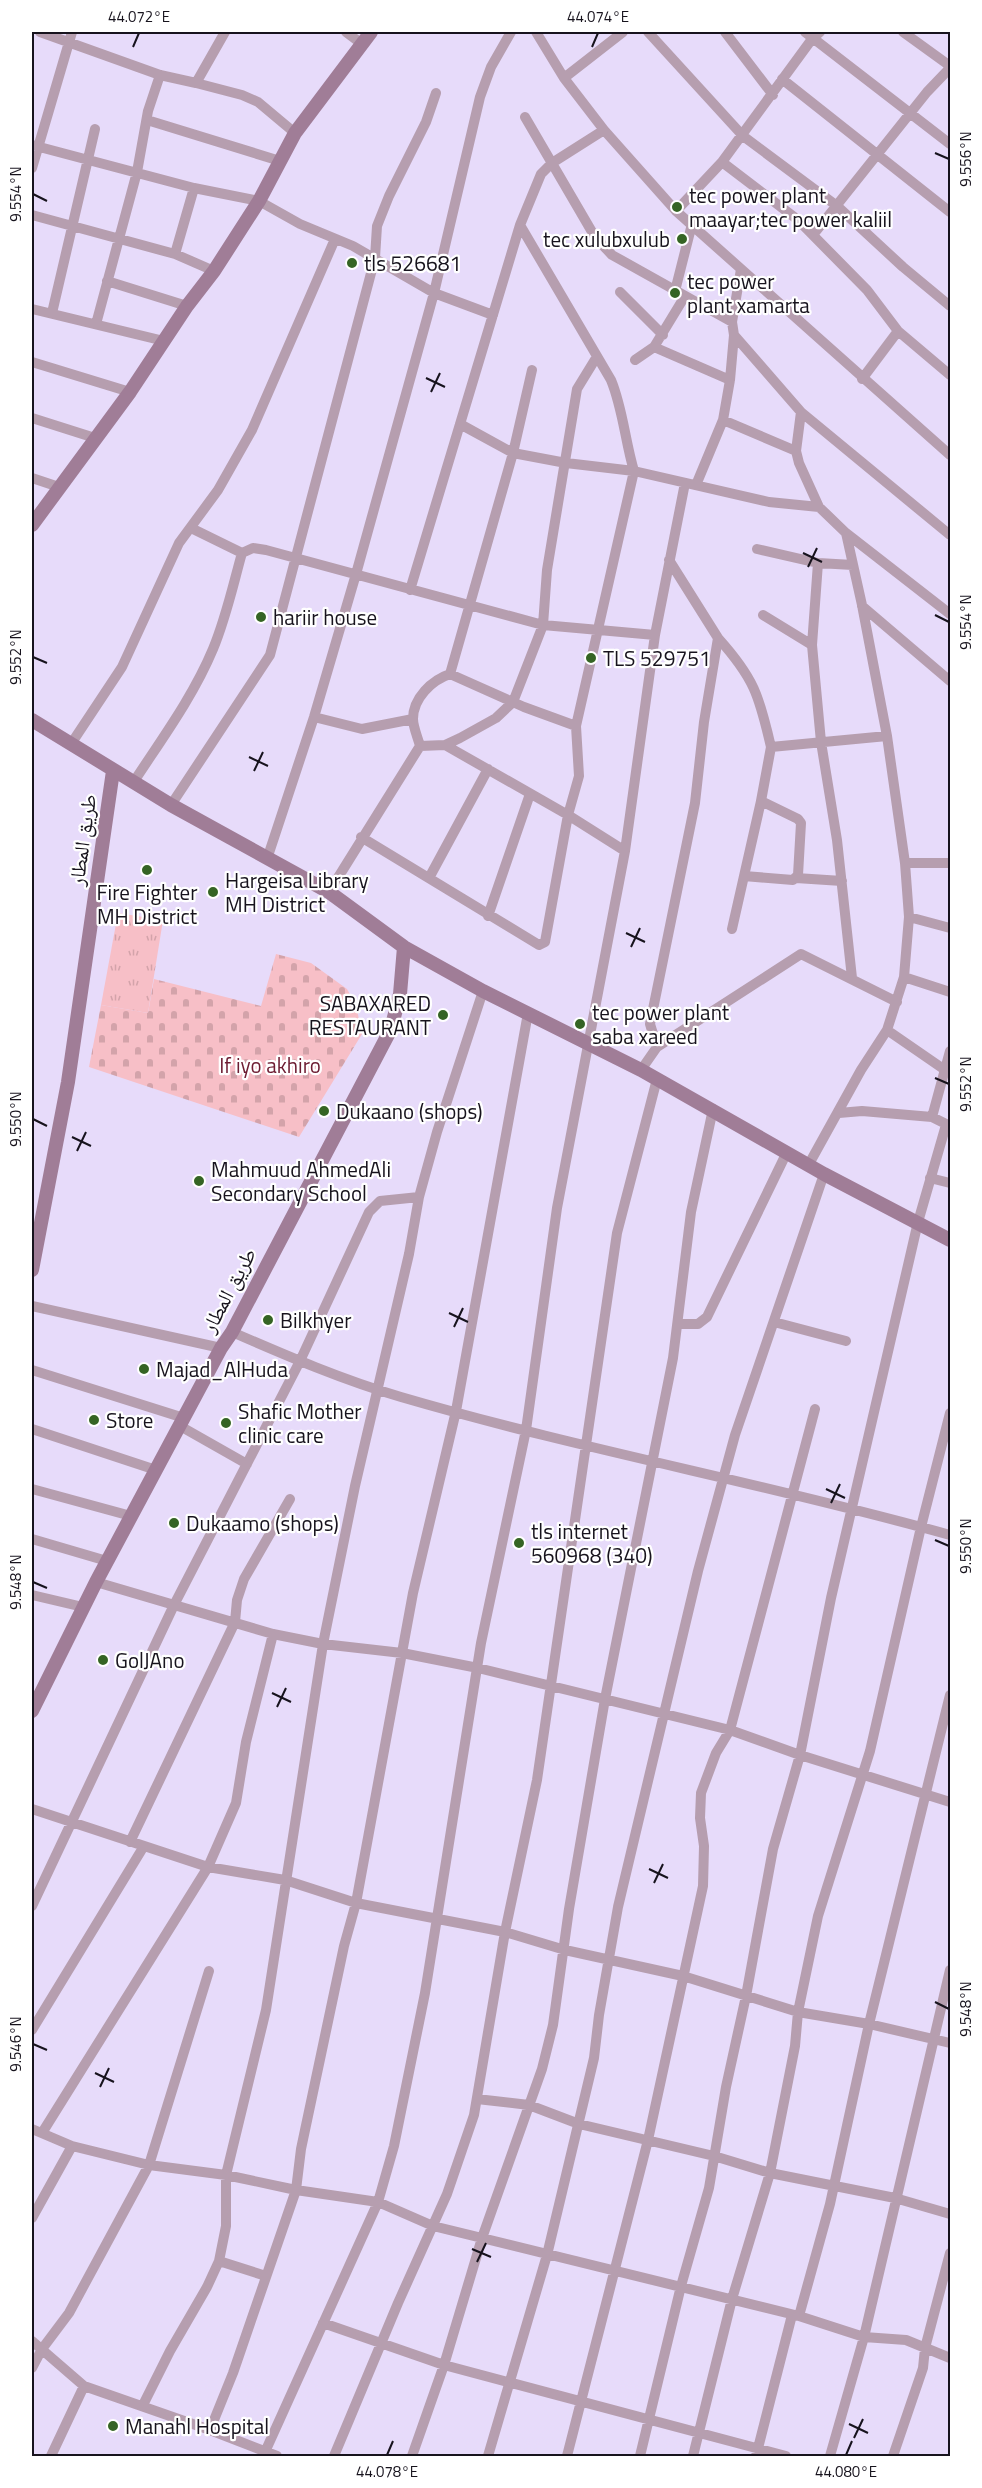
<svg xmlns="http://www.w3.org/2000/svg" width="982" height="2488" font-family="'Titillium Web','Noto Naskh Arabic',sans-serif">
<defs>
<pattern id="grass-tufts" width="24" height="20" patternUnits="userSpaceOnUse" patternTransform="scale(1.5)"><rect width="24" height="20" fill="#f7bfc7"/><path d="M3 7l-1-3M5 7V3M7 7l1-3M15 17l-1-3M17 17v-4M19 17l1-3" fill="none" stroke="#d3a3aa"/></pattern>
<pattern id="cemetery-stones" width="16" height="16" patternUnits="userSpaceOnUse" patternTransform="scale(1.5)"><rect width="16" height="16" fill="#f7bfc7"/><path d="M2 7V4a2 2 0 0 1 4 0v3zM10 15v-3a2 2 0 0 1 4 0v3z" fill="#d3a3aa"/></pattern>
</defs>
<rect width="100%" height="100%" fill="#e7dbfa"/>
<path fill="url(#grass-tufts)" d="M118 913 163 920 148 1013 101 1005Z"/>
<path fill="url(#cemetery-stones)" d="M276 954 311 963 347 989 356 1005 362 1034 299 1137 89 1067 101 1005 148 1013 154 979 261 1006Z"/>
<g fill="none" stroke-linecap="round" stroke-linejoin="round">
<path stroke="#b69eaf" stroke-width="10" d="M40 32 160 75 196 83
M225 32 196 83 242 95 258 102 295 133
M346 32 362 44
M536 32 564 78 604 130 676 211 950 455
M648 32 743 136 837 206 903 267 950 306
M725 32 773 95
M805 32 950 144
M903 32 950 66
M564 78 623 32
M782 79 950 212
M525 117 595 237 612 255 732 322
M147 120 280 161
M32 145 194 188 259 201 300 224 353 246 434 293 493 315
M722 162 798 220 867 290 898 331 950 375
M32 168 72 32
M676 211 722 162 812 39 820 32
M32 215 175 254 214 271
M813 235 927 92 950 68
M175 254 194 188
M107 281 187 306
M675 291 692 224
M620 292 663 335
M32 309 164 341
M52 313 95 129
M96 324 137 172 148 111 160 75
M734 335 801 412 796 451 799 463 819 507 846 533 862 605 887 736 905 863 909 917 904 977 887 1030 861 1070 809 1164
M654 347 730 380
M635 360 654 347 685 296
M32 362 130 392
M862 379 898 331
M801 412 950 535
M32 418 95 438
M723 420 796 451
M460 424 513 453 566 463 634 471 769 502 819 507
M32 478 59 487
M696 485 723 420 730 380 734 335 732 322 741 269
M191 528 242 553
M846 533 950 614
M757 549 818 563 853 565
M818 563 812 645 821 742 837 840 852 978
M410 590 520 225 541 174 552 163 604 130
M862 606 950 681
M763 615 812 645
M718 638C754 678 759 695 771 747
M450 674 524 707 576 726 634 471C625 441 623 409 611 380L520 225
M314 717 362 729 413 719
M71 744 122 667 179 543 218 490 252 430 335 239
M445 745 568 815 625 851
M420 746 445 745 460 738 496 718 513 702 543 625 547 570 577 389 596 358
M133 783C161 740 193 697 213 649 226 618 233 585 242 553L253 548 266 550 543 625 655 635
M171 805 270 655 375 258 377 226 389 196 426 122 436 93
M361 837 539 945 545 942 568 815 579 776 576 726
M267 859 314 717 356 574 434 293 480 97 491 67 511 32
M905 863H950
M744 876 761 801
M429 878 488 769
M796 878 842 881
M329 892 420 746C418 738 413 727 413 719 413 698 432 680 450 674L513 453 532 370
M488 916 530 794
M909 917 950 928
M732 929 744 876 793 880 798 875 801 823 798 819 761 801 771 747 887 736
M904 977 950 992
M887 1030 945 1070
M657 1047 650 1024 695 803 704 722 718 638 669 560
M641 1070 657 1047 801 954 897 1002
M839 1113 862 1111 932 1117 950 1126
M932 1117 950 1051
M930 1178 950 1183
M32 1306 221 1348
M774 1322 846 1341
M678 1324H698L707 1317 787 1152
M232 1332C287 1356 343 1380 401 1397 582 1450 769 1484 950 1535
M32 1370 184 1418
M180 1426 247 1464
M32 1429 156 1470
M32 1489 131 1516
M32 1539 107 1561
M96 1582 273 1634 323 1644 402 1653 478 1668 730 1730 800 1755 950 1802
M32 1595 83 1607
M32 1809 208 1867 285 1880 356 1903 505 1932 565 1950 683 1976 798 2012 869 2024 950 2043
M130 1842 235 1622 237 1600 244 1579 290 1499
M32 1906 174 1605 300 1361 369 1212 380 1201 419 1197
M32 2030 144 1846
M477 2099 529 2105 579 2124 714 2156 770 2173 895 2198 950 2214
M32 2129 72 2146 149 2165 226 2175 296 2190 378 2202 433 2226 799 2316 864 2337 906 2340 950 2358
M42 2133 208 1867 236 1803 246 1742 273 1634
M32 2218 72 2146
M219 2261 266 2276
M799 2316 830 2204 869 2024 950 1695
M323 2323 444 2365 786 2456
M32 2341 84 2386 210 2430 233 2373 296 2190 301 2149 344 1946 356 1903 413 1593 456 1411 528 1013
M32 2368 42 2349 69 2313 149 2165 209 1971
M143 2405 170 2351 207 2287 219 2261 226 2226V2175L266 2010 323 1644 355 1486 409 1254 419 1197 437 1132 483 991
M210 2430 277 2456
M265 2452 378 2202 394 2146 425 1993 481 1643 526 1430 557 1208 625 851 655 635 685 483
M51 2456 84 2386
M334 2456 398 2303 447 2194 474 2115 505 1932 537 1780 617 1233 657 1079
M412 2456 444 2365 482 2238 542 2069 553 2025 569 1909 605 1699 673 1358 691 1212 713 1109
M488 2456 547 2255 594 2058 599 2015 618 1907 698 1571 735 1435 824 1174
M567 2456 648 2140 703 1886 704 1846 700 1818 701 1793 716 1753 730 1730 815 1409
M640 2456 681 2286 709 2188 726 2087 746 1996 773 1849 800 1755 831 1598 918 1222 946 1125
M693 2456 732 2299 770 2173 795 2046 798 2012 818 1916 870 1751 921 1527 950 1413
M756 2456 792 2315
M830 2456 864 2337 950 1970
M893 2456 923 2368 925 2348 950 2253"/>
<path stroke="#a07d97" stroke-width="14" d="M32 525 130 392 187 306 214 271 259 201 295 133 371 32
M32 720 171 805 329 892 404 947 483 991 641 1070 824 1174 950 1240
M32 1270 68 1082 113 771
M32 1711 96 1582 221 1348 232 1332 391 1029 400 994 404 947"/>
</g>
<path fill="none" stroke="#17131d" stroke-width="2" d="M133 47 139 33M592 47 598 33M935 153 949 159M33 194 47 201M426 378 445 387M431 392 440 373M803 553 822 562M808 567 817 548M935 615 949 622M33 657 47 663M249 757 268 766M254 771 263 752M626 933 645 942M631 947 640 928M935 1078 949 1084M33 1119 47 1126M72 1137 91 1146M77 1151 86 1132M449 1313 468 1322M454 1327 463 1308M826 1489 845 1498M831 1503 840 1484M935 1540 949 1546M33 1582 47 1588M272 1693 291 1702M277 1707 286 1688M649 1869 668 1878M654 1883 663 1864M935 2002 949 2009M33 2044 47 2050M95 2073 114 2082M100 2087 109 2068M472 2249 491 2257M477 2262 486 2243M849 2424 868 2433M854 2438 863 2419M387 2455 393 2441M846 2455 852 2441"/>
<g fill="#356424" stroke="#fff" stroke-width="2">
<circle cx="677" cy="207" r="6"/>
<circle cx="682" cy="239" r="6"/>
<circle cx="352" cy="263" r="6"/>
<circle cx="675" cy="293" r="6"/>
<circle cx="261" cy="617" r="6"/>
<circle cx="591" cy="658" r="6"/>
<circle cx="147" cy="870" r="6"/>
<circle cx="213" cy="892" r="6"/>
<circle cx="443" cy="1015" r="6"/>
<circle cx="580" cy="1024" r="6"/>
<circle cx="324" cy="1111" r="6"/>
<circle cx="199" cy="1181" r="6"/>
<circle cx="268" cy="1320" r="6"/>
<circle cx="144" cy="1369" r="6"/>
<circle cx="94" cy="1420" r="6"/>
<circle cx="226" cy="1423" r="6"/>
<circle cx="174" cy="1523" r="6"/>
<circle cx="519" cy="1543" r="6"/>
<circle cx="103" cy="1660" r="6"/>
<circle cx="113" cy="2426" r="6"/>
</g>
<g text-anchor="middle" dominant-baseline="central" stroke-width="4.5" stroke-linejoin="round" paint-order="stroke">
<g font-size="21" fill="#17131d" stroke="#fff" text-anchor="start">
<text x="689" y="195">tec power plant<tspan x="689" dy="24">maayar;tec power kaliil</tspan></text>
<text x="670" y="239" text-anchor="end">tec xulubxulub</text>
<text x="364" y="263">tls 526681</text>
<text x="687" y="281">tec power<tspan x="687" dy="24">plant xamarta</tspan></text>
<text x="273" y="617">hariir house</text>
<text x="603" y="658">TLS 529751</text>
<text x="225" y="880">Hargeisa Library<tspan x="225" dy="24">MH District</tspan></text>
<text x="147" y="892" text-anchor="middle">Fire Fighter<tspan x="147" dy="24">MH District</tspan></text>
<text x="431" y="1003" text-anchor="end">SABAXARED<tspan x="431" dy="24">RESTAURANT</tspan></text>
<text x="592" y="1012">tec power plant<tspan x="592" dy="24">saba xareed</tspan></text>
<text x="336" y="1111">Dukaano (shops)</text>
<text x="211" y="1169">Mahmuud AhmedAli<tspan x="211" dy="24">Secondary School</tspan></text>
<text x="280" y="1320">Bilkhyer</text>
<text x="156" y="1369">Majad_AlHuda</text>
<text x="238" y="1411">Shafic Mother<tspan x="238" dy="24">clinic care</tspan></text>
<text x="106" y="1420">Store</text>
<text x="186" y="1523">Dukaamo (shops)</text>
<text x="531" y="1531">tls internet<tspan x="531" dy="24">560968 (340)</tspan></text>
<text x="115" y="1660">GolJAno</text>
<text x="125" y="2426">Manahl Hospital</text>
</g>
<g font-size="21" fill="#17131d" stroke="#fff">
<text transform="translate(82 840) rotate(-82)">طريق المطار</text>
<text transform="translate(228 1290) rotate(-62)">طريق المطار</text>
</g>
<g font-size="21" fill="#6d1c32" stroke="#fff">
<text x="270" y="1065">If iyo akhiro</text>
</g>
</g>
<rect width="982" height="2488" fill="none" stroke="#ffffff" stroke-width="66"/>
<rect x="33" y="33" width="916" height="2422" fill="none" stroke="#17131d" stroke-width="2"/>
<g font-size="15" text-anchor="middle" fill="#17131d">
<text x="139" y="22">44.072°E</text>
<text x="598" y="22">44.074°E</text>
<text transform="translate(966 159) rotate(-90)" y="5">9.556°N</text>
<text transform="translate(16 194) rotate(-90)" y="5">9.554°N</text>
<text transform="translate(966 622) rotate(-90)" y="5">9.554°N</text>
<text transform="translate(16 657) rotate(-90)" y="5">9.552°N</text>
<text transform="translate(966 1084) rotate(-90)" y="5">9.552°N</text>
<text transform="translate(16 1119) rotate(-90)" y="5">9.550°N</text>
<text transform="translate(966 1546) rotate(-90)" y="5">9.550°N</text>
<text transform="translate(16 1582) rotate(-90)" y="5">9.548°N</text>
<text transform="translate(966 2009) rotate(-90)" y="5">9.548°N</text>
<text transform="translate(16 2044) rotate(-90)" y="5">9.546°N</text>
<text x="387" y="2477">44.078°E</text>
<text x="846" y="2477">44.080°E</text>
</g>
</svg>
